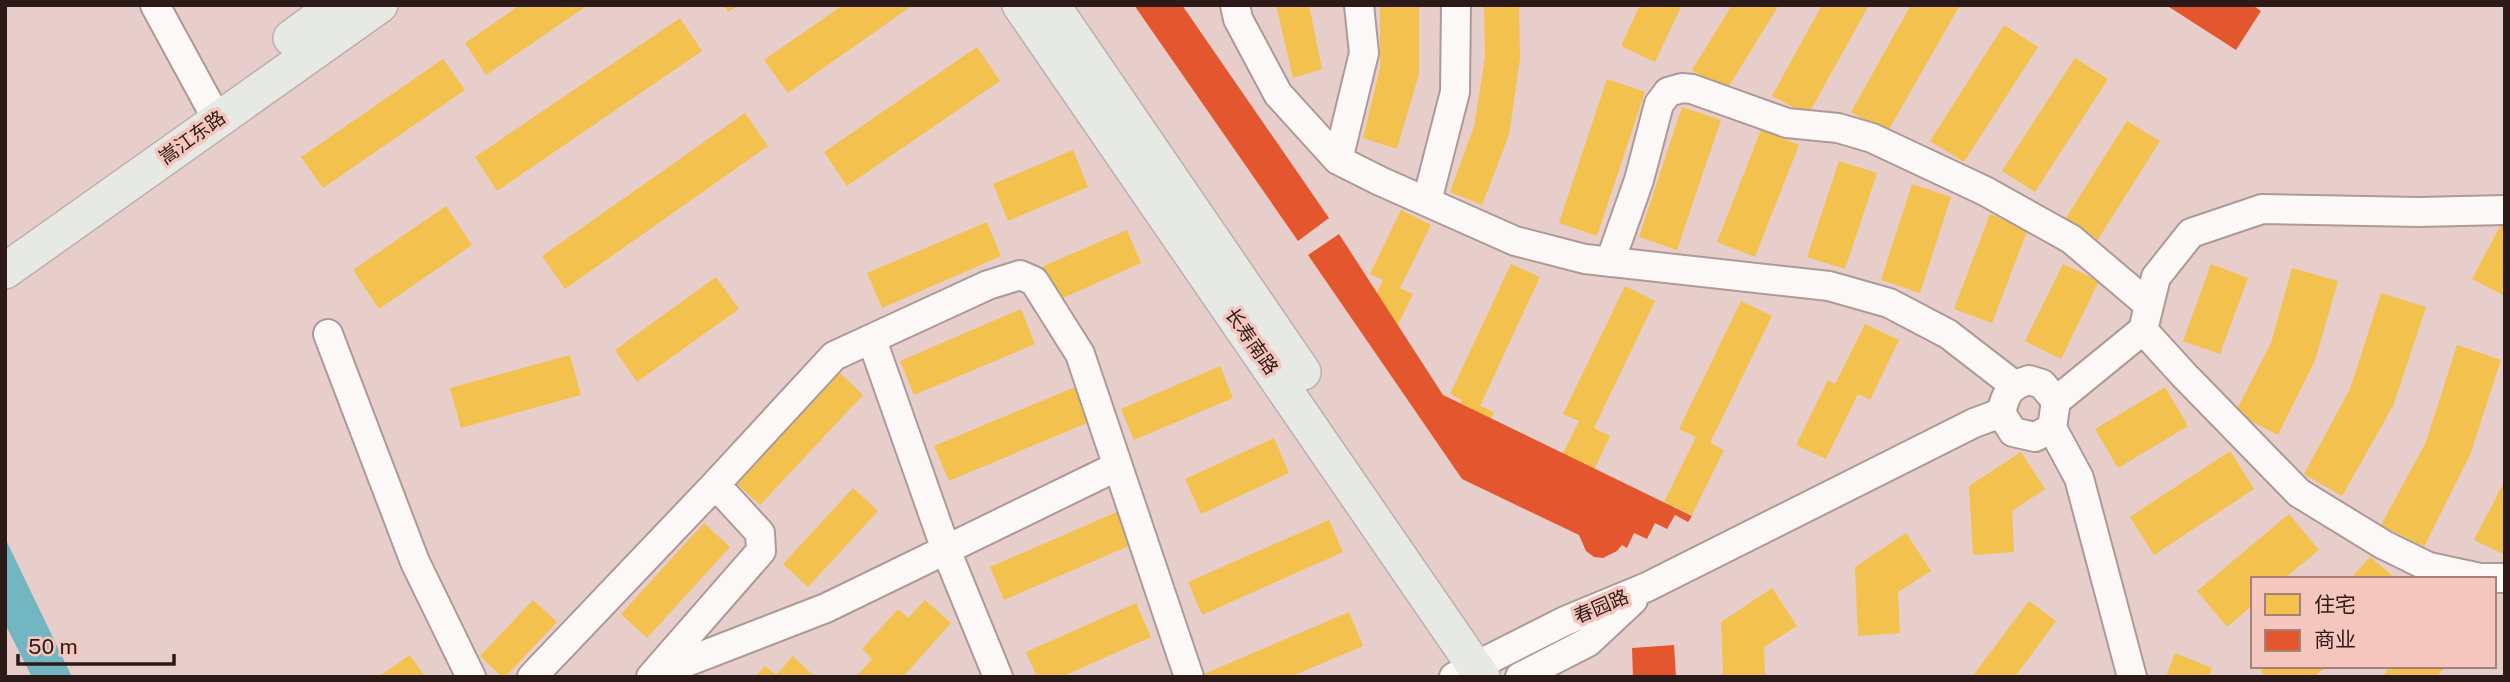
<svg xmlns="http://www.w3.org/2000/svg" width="2510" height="682" font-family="'Public Sans','Noto Sans SC',sans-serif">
<rect width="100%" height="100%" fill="#e8ceca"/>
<path fill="#72b6c2" d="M5 538 72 677H32L5 624Z"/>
<path fill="#f2c14e" d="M520 5H588L486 75 465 43Z
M724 5H739L728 12Z
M843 5H913L788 93 764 60Z
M1140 5H1179L1153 23Z
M1276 5H1309L1322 69 1293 78Z
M1380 5H1419V74L1397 149 1363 138 1380 68Z
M1484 5H1519L1520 59 1509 135 1482 205 1450 192 1474 127 1485 57Z
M1640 5H1682L1655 62 1621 46Z
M1732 5H1779L1726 91 1692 70Z
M1822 5H1869L1808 115 1772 96Z
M1911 5H1960L1887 133 1851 112Z
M2213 5H2260L2237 40 2205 18Z
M680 18 702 51 497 191 475 157Z
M2004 25 2038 47 1964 162 1930 141Z
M1195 28 1320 209 1293 228 1168 47Z
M977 47 1000 81 847 186 824 152Z
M2075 58 2108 79 2035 192 2002 171Z
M443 59 465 90 323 188 301 157Z
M1607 79 1645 92 1597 236 1559 223Z
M1682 107 1721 120 1677 250 1639 237Z
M745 113 768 146 565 289 542 256Z
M2127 121 2160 141 2097 241 2064 221Z
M1761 130 1799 145 1755 257 1717 242Z
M1073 150 1088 187 1008 221 993 184Z
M1839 161 1877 173 1845 269 1807 257Z
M1912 184 1951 197 1920 293 1881 280Z
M446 206 472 245 379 309 353 270Z
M1401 210 1431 225 1400 288 1413 294 1390 341 1361 326 1383 280 1370 274Z
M1990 214 2028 229 1992 323 1954 309Z
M2505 217V296L2472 279Z
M987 222 1001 256 882 308 867 273Z
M1127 230 1141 263 1054 302 1039 268Z
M1511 264 1540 277 1480 406 1494 412 1472 460 1441 445 1462 400 1450 394Z
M2063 264 2099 281 2061 359 2025 341Z
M2211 264 2248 278 2220 354 2183 341Z
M2292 268 2338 281 2315 361 2278 435 2235 413 2271 343Z
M716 277 739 309 637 382 615 350Z
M1625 286 1655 301 1594 428 1610 436 1579 501 1547 486 1579 421 1563 414Z
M2381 293 2426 307 2393 406 2342 496 2304 474 2350 389Z
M1741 301 1772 316 1710 443 1724 450 1692 515 1664 502 1696 437 1679 429Z
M1021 309 1035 344 914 395 900 361Z
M1865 324 1899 340 1870 400 1858 394 1826 459 1796 445 1828 380 1835 384Z
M2457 345 2501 360 2470 455 2424 547 2381 525 2426 442Z
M570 355 581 395 461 428 450 388Z
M1220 366 1233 398 1134 440 1121 409Z
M840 373 863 395 760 505 737 484Z
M1075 387 1089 422 949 481 934 446Z
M2165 387 2188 426 2118 468 2095 429Z
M1274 438 1289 473 1201 514 1185 479Z
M2230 451 2254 489 2154 555 2130 517Z
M2021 452 2045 489 2012 511 2014 552 1973 555 1969 486Z
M2505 480V555L2474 540Z
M853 488 878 511 808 587 783 564Z
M1126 508 1140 541 1004 600 990 567Z
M2289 514 2319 550 2284 579H2253V605L2227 627 2197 591Z
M1329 520 1343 552 1202 615 1188 582Z
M704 523 730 547 647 638 621 614Z
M1906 533 1931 571 1898 592 1900 633 1858 636 1855 567Z
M2370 557 2396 579H2350Z
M1772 588 1797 626 1764 647 1765 677H1723L1721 622Z
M533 600 557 622 505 677H502L480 656Z
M925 600 951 623 903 677H856L872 659 862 649 898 609 908 618Z
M2029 601 2056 621 2015 677H1972Z
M1136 603 1151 637 1061 677H1037L1026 652Z
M1349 612 1363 646 1290 677H1205L1204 674Z
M1669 650 1670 677H1639L1638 652Z
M2175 653 2212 668 2209 677H2166Z
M410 655 425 677H378Z
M793 656 815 677H755L765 666 776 675Z
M2258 666H2327L2313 677H2265Z
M2391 666H2446L2436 677H2382Z"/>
<path fill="#e4572e" d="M1134 5H1182L1329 218 1298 241Z
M2166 5H2252L2261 11 2236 50Z
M1339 234 1443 395 1692 516 1688 522 1675 515 1667 529 1655 523 1647 539 1634 533 1627 548 1622 545 1617 551 1603 558 1594 557 1586 551 1579 535 1462 479 1308 255Z
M1674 645 1676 677H1633L1632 648Z"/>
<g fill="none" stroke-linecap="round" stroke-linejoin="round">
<g stroke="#ad9996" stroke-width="32">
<path id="minor" d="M155 5 217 119
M1235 5 1238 19 1278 94 1338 160 1380 181 1515 241 1585 259 1829 286 1889 303 1948 334 2014 385
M1338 160 1364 53 1359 5
M1427 201 1455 92 1456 5
M1610 262 1639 180 1659 104 1668 92 1682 88 1692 89 1787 123 1838 128 1872 138 1985 191 2071 239 2149 305
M2143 330 2183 374 2299 493 2384 545 2429 567 2480 578H2505
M328 334 415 562 471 677
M872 340 946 550 998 677
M2029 380 2042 384 2056 401 2052 428 2035 437 2013 432 2001 413C2006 393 2009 386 2029 380Z
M2056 401 2143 330 2156 277 2191 233 2262 209 2419 212 2505 210
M2052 428 2079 478 2132 677
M713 487 834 356 988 285 1020 275 1034 281 1080 354 1189 677
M658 673 826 608 1118 466
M532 677 713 487 726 496 760 533 761 551 651 677
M1454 677 1565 621 1647 587 1974 423 2001 413
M1520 677 1588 642 1633 600"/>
</g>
<g stroke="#bcafad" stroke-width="38">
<path id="major" d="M1020 5 1482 677
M1052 5 1303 372
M291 38 336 5
M5 271 380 5"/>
</g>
<use href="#minor" stroke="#fcf8f7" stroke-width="28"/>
<use href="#major" stroke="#e7e9e4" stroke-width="35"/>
</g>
<g text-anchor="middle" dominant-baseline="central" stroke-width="7" stroke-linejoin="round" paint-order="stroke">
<g font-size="19" fill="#2b1a17" stroke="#f5c6bd">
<text transform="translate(192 137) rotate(-36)">嵩江东路</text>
<text transform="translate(1252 341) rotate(55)">长寿南路</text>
<text transform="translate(1601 606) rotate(-23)">春园路</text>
</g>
</g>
<rect width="2510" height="682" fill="none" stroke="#2b1a17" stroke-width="14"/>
<rect x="2251" y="577" width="245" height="91" fill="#f5c6bd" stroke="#a4817b" stroke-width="2"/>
<rect x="2265" y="594" width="35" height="21" fill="#f2c14e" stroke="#a4817b" stroke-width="2"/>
<text x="2314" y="612" font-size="21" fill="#2b1a17">住宅</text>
<rect x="2265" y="630" width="35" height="21" fill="#e4572e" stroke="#a4817b" stroke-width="2"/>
<text x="2314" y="647" font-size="21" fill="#2b1a17">商业</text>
<path d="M18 654v10h156v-10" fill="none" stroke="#2b1a17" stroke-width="3.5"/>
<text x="28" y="654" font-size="21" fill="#2b1a17" stroke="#f5c6bd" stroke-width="5" paint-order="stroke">50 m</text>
</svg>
